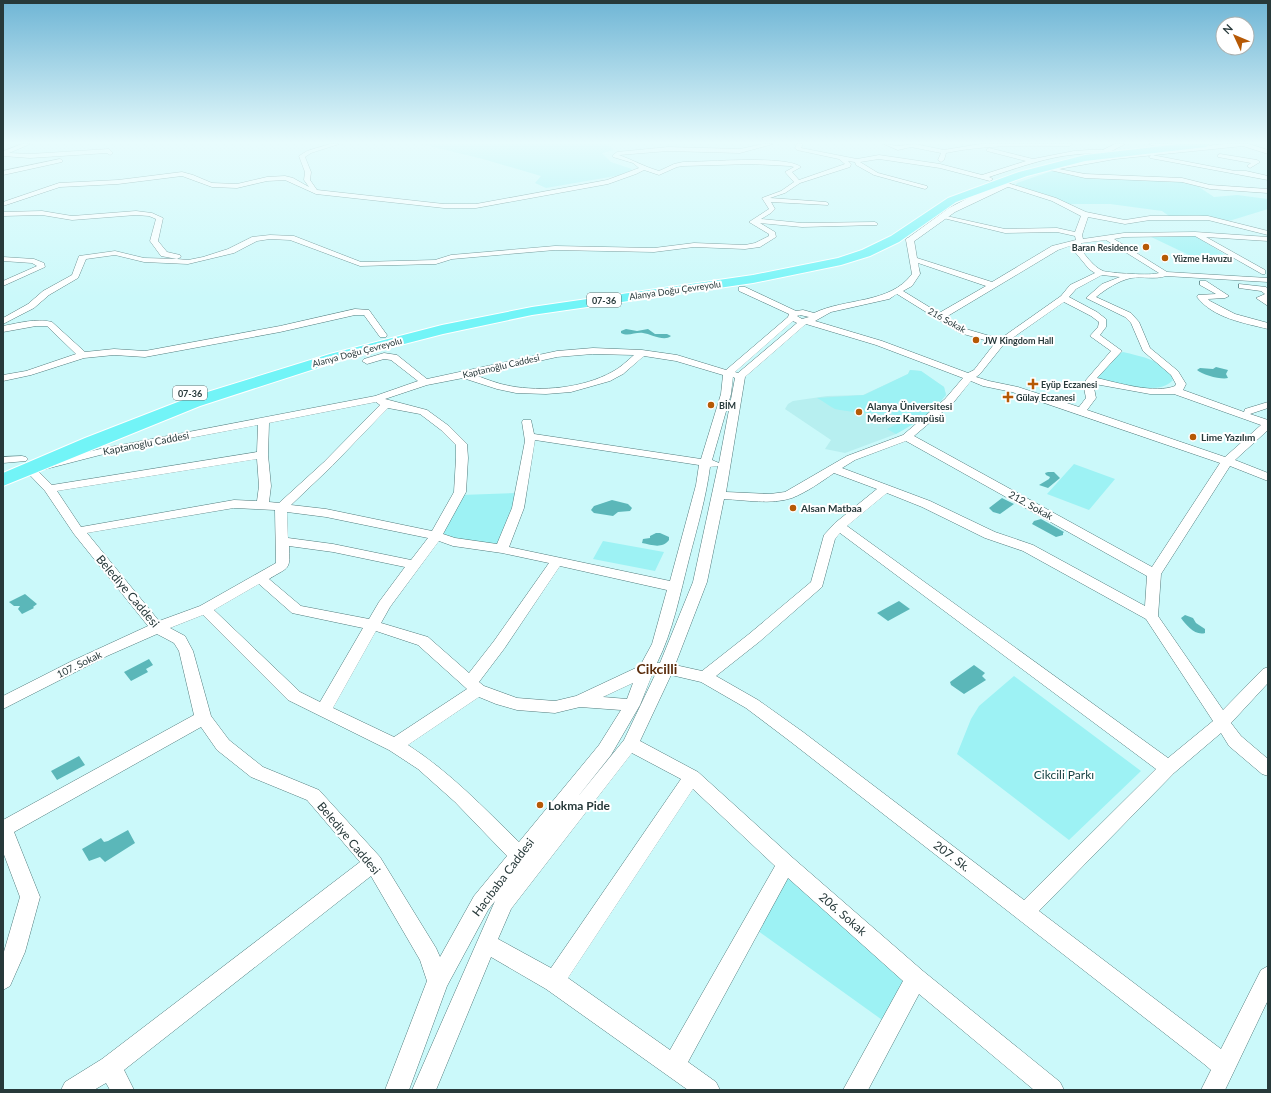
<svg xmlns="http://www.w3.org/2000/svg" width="1271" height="1093" font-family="Lato,sans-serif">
<rect width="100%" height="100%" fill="#cbf9fa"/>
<path fill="#b7eff0" d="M910 370 921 371 944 387 946 395 896 434 845 453 825 449 831 440 785 409 788 404 793 401 827 396 863 395 908 374Z"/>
<path fill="#9df2f4" d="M421 144H608L614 150 602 153 611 162 632 169 627 174 546 188 535 183 541 176 483 159Z
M1052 171 1090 178 1179 181 1196 185 1214 197 1237 195 1268 199V209L1229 221 1198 215 1169 216 1162 211 1110 204H1069L1015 186 1017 183Z
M1147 235H1194L1224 254 1191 256Z
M1123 352C1139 356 1169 361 1173 380 1159 397 1114 383 1095 379L1117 355Z
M910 370 921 371 944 387 946 395C932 413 916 423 896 434L887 429 899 423 901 420 890 412C885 416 842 411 835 409 829 406 823 401 817 398L864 395 908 374Z
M1074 464 1115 479 1089 510 1047 494Z
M518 493 500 547 455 540 440 535 461 495Z
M603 541 664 552 655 571 593 559Z
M1014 676 1141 771 1069 840 957 754 971 719 979 706Z
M787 868 910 977 885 1022 754 928Z"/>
<path fill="#5bb7b9" d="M626 329 637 331 648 329 655 334H667L671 336C664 342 651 334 643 333 635 332 628 337 621 333V331Z
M1216 367 1228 370 1226 374 1228 378C1222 380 1202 375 1197 370L1200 368 1213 369Z
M1048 472H1054L1060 478 1048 488 1039 485 1049 479 1050 477 1046 475 1045 473Z
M1002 498 1014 504 1000 514 993 512 989 508Z
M612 500 628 504 632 508 630 511 618 512 613 516 594 513 591 510 594 506Z
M1041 519 1064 532 1063 533V535L1056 537 1032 524 1034 521Z
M656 533H660L669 537V540C662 549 652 545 642 543L643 539 650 538V536Z
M25 594 37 604 33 607 34 608 22 614 18 609 20 606H14L9 602Z
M899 601 910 609 888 621 877 613Z
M1185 615 1193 618 1196 623 1205 629V633C1195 636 1186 625 1181 618Z
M149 659 153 665 146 669 148 672 131 681 124 672Z
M974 665 985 673 982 676 986 680 964 694 951 685 950 682Z
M79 756 85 765 57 780 51 771Z
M128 830 135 843 105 862 100 857 89 861 82 849 101 838 104 842 108 841Z"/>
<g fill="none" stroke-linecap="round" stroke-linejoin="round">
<g stroke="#527c7d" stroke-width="1">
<path id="minor" d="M22 144H30L9 153 30 154 109 149 113 153 110 155 107 153 30 158 3 156 4 151Z
M330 144H339L311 153 305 157 311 172 310 180 317 190 444 204H476L607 180 639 168 633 163 613 157V155L617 152 668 147 740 149 763 144H773L740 153 668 151 619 155C633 160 645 167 659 171L674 164 683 162C706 162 786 155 801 167L792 172 799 180 845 164 839 159 797 150 795 148 797 144H803L801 148 857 159 879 155 940 164 982 175 1026 161 987 151 986 150 989 148 1033 159 1074 151 1089 150H1103L1106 152 1103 154C1063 151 1026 165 989 177L993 179 990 181 940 168 879 159 860 162 878 173 927 186V188L925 189 874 175 856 165 855 162 848 161 851 164 850 167 800 183 785 193 770 198 826 202 828 203V205L771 202 775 209 771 213 761 219 802 223 875 222 878 224 877 225 802 227 760 223 775 232 776 237 760 247 745 249 694 247 654 252 555 250 452 259 436 264 360 266 290 240 270 239 257 241 234 253 188 264 144 262 115 255 86 259 78 278 49 295 34 308 3 324V318L28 304 43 291 72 275 79 256 115 251 144 258 177 259 161 256 150 241 156 219 149 216 136 215 72 220 42 215 3 216V212L42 211 72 216 136 211 152 213 163 218 158 241 167 252 180 255 181 257 177 259 188 260 203 257 228 249 252 237 270 235 294 236 361 262 435 260 451 255 555 246 654 248 694 243 745 245 755 243 769 236V234L749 222 769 209 762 198 781 191 794 182 785 172 794 167 790 166 752 164 683 166 677 167 659 175 644 170 636 174 608 184 476 208H444L316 194 285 180 267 181 237 188 212 187 182 176 118 184 60 187 3 206V202L59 183 118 180 182 172 193 175 212 183 237 184 267 177 285 176 293 178 309 187 304 180 305 172 299 156 307 151Z
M884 144 898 146 915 144 944 150 980 144H1072L1070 146C1029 146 987 144 946 153L944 160 941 162 938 160 941 153 911 147 898 150Z
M1225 144H1249L1268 150V154L1243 146 1115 159 1059 169 1085 174 1182 178 1210 185 1268 189V193L1210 189 1182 182 1085 178 1041 168 1044 166 1053 168 1115 155Z
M1220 154 1257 160 1260 162 1250 168 1247 166 1251 163 1218 157V155Z
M1152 155 1235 171H1246L1268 176V180L1150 158 1149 157Z
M60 159 62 160V162L3 175V171Z
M998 180 1056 198 1086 212 1125 220 1150 216H1208L1268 231V235L1208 220H1150L1125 224 1088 217 1082 235 1083 239 1124 233 1195 232 1268 237V241L1206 237 1265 270V274H1262L1195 236 1124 237 1114 239 1167 272 1268 278V282L1166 276C1154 280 1143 276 1131 278 1118 281 1106 289 1096 297L1131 313 1139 322 1150 348 1178 371 1186 384 1183 390 1244 412 1245 409 1268 402V408L1250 414 1268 420V430L1235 460 1268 473V481L1230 466 1161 574 1158 616 1223 710 1263 669 1268 667V683L1231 723 1241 736 1268 759V776L1262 774 1229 746 1221 733 1174 773 1039 911 1221 1049 1261 970 1268 966V1000L1225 1090H1201L1211 1070 1204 1064 791 742 746 708 701 682 671 675 640 741 698 772 793 858 923 971 1060 1082 1064 1090H1034L919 994 868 1090H843L903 981 788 878 688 1062 716 1082 720 1090H688L546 989 491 957 436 1090H412L495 901 488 910 447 986 409 1090H385L427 981 420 960 371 876 124 1070 134 1090H110L106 1083 94 1090H61L65 1082 102 1059 360 862 307 800 251 777 217 750 201 727 14 832 40 897 25 952 10 986 3 990V955L20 897 3 852V820L194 715 179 651 174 643 157 634 107 656 3 709V696L72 661 148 626 74 534 45 491 26 471 24 469 26 467 100 449 375 396 418 381 391 360 384 359 367 364 362 361 364 359 384 353 397 355 427 379 557 351 593 348 642 350 677 355 726 370 788 317 789 314 739 291V287H745L796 311 803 310 814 313C845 298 890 304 912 274L906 240 907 238H910L914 240 917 258 992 282 1052 246 1076 240 1075 236 1057 232 1005 233 939 217 942 215 1005 229 1057 228 1075 232 1081 216 1052 201 996 183 995 182ZM1106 240 1159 273C1152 276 1110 273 1103 271 1092 266 1085 254 1078 246L1082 243ZM1070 246 1089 269 1095 273 1070 285 1061 296 1000 339 966 329 946 317 1058 250ZM918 263 986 286 939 313 903 291 912 286 920 274ZM1102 275 1120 277 1102 284 1086 298 1125 317 1131 323 1143 351 1171 375 1176 384 1175 386C1155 394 1118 383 1097 378L1122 351 1100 335 1106 327V319L1097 312 1069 297 1076 289ZM897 294 960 333 995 343 974 370 968 373 882 341 815 321 831 312 889 299ZM1064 302 1091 316 1099 322 1098 327 1090 336 1111 351 1086 380 1084 388 1086 398 1079 407 1018 387 989 381 976 377 980 374 1004 344ZM800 315 809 317 802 319 797 316ZM793 321 797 323 738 373 735 372ZM806 324 876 345 963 378 945 399 903 435 847 456 785 492 770 494 726 492 745 377ZM593 354 634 355C627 361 620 368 612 372 583 388 542 392 510 386 498 384 486 379 475 375L557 357ZM644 356 676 361 723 375 721 394 701 459 534 434 531 420H523L522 422 525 441 512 508 497 544 455 538 443 534 466 492 468 458 467 444 449 426 427 410 385 399 427 385 463 378 497 389 516 393 546 394 571 392 610 381 623 374ZM733 377 735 378 719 463 712 460 731 394ZM971 381 983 386 1012 392 1220 463 1152 567 914 436 953 403ZM1095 384 1150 394H1174L1261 425 1225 457 1087 410 1096 398 1094 388ZM376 402 380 405 324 462 279 503 269 502 271 486 268 455 269 423ZM388 408 420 414 441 430 456 445V458L454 492 432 531 326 509 291 505 332 466ZM258 425 257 452 52 485 38 471 100 455ZM535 440 699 465 696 485 670 581 509 547 524 508ZM906 441 1147 576 1145 606 1033 545 995 532 930 501 842 468 855 460ZM257 459 259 486 257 501 234 500 81 527 57 491ZM718 466 693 582 660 663H657C673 631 680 594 689 559 697 528 706 498 710 467ZM834 473 877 489 835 523 824 535 811 582 749 634 702 671 675 665 707 582 724 499C746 500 771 505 792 498 807 492 821 482 834 473ZM887 493 922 507 985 538 1023 551 1146 619 1213 721 1168 758 847 526ZM234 508 275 510 276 563 200 606 159 621 87 533ZM287 512 326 517 428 538 411 560 333 544 288 538ZM840 533 1156 769 1024 900 803 732 758 700 716 676 759 642 822 587 835 539ZM439 541 453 546 502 553 549 563 494 641 469 673 428 637 381 623 390 607ZM289 546 333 552 405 567 379 602 369 619 301 606 269 579C290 566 290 571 289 546ZM560 566 667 590 652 644 640 666 576 696 555 701 517 698 484 686 479 682 504 649ZM259 584 292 613 363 628 320 702 300 692 214 610ZM203 615 288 700 389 750 418 769 455 802 507 856 474 896 440 957 436 948 380 857 319 790 263 767 229 740 211 716 193 651 185 636 170 628ZM376 631 418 645 467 689 394 737 333 708ZM652 675H655L624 740 576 799 611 755 640 705ZM633 683 627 699 603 697ZM479 697 496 704 517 710 555 713 580 707 621 710 599 745 519 842C484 808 450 772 408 745ZM632 753 681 779 551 968 498 939 511 909ZM693 789 775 866 670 1050 568 978Z
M3 257 34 259 44 263 45 267 3 286V281L37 266 32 263 3 261Z
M1200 281H1206L1229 296 1225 298 1208 299 1210 301 1235 314 1268 323V329C1244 323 1213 318 1197 297L1198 295 1216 294 1200 285Z
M1239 284 1266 287 1268 289V306L1256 298 1265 294 1261 291 1239 288Z
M355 309 369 310 387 335 386 337H380L364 315H355L280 332 145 357 114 355 84 358 31 375 3 381V375L26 371 76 354 47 326H36L3 332V326C19 323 36 318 52 322L85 352 114 349 145 351 280 326Z
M22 456 26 457 28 459 26 461 3 463V457Z"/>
</g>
<g stroke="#527c7d" stroke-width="1">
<path id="tertiary" d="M1115 144H1125L1106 154H1103L1099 152Z
M1149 144H1172C1167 147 1154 147 1149 144Z
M1005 183H1008L1012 185 955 212 913 242H907L905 240 949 208 970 197Z"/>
</g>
<g stroke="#fff" stroke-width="2">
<path id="trunk" d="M1180 144H1210L1206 147 1085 161 1027 176 956 202 899 242 870 256 841 265 753 283 532 315 443 334 342 360 200 406 3 486V473L85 438 188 398 330 354 442 325 532 307 753 275 838 258 862 250 891 236 948 198 1019 172 1085 155Z"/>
</g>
<use href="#minor" fill="#fff" fill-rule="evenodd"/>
<use href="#tertiary" fill="#fff" fill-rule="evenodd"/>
<use href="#trunk" fill="#72f4f7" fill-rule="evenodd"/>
</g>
<linearGradient id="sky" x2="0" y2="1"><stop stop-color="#6fb5d5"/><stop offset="0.48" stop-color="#e8fcfd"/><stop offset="1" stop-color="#e8fcfd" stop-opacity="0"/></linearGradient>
<rect width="1271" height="297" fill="url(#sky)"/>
<g fill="#b65905" stroke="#fff" stroke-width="1.5">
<circle cx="1146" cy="247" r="4"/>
<circle cx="1165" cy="258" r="4"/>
<circle cx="976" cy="340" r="4"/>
<path d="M1031 378h4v4h4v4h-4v4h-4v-4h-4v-4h4z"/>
<path d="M1006 391h4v4h4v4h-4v4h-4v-4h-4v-4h4z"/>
<circle cx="711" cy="405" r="4"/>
<circle cx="859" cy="412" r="4"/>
<circle cx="1193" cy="437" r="4"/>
<circle cx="793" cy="508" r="4"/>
<circle cx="540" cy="805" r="4"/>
</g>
<g text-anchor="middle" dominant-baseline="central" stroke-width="4" stroke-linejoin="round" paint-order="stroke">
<g font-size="9" font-weight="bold" fill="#27393a" stroke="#fff" text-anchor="start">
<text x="1138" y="247" text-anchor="end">Baran Residence</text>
<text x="1173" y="258">Yüzme Havuzu</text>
<text x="984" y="340">JW Kingdom Hall</text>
<text x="1041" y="384">Eyüp Eczanesi</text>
<text x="1016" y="397">Gülay Eczanesi</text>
<text x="719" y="405">BİM</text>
</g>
<g font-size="9" fill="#27393a" stroke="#fff">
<text transform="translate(675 290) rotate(-8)">Alanya Doğu Çevreyolu</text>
<text transform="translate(947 320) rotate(29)">216 Sokak</text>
<text transform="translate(357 352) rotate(-15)">Alanya Doğu Çevreyolu</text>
<text transform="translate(501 366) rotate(-13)">Kaptanoğlu Caddesi</text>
</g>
<g fill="#fff" stroke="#687475" stroke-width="1">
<rect x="587" y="293" width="34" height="14" rx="3"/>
<rect x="173" y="386" width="34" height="14" rx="3"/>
</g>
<g font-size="9" font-weight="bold" fill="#27393a">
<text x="604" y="300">07-36</text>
<text x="190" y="393">07-36</text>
</g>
<g font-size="10" font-weight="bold" fill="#27393a" stroke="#fff" text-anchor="start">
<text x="867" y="406">Alanya Üniversitesi<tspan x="867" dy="12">Merkez Kampüsü</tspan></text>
<text x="1201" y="437">Lime Yazılım</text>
<text x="801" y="508">Alsan Matbaa</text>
</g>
<g font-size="10" fill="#27393a" stroke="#fff">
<text transform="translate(146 443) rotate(-11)">Kaptanoglu Caddesi</text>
<text transform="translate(1031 505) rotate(29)">212. Sokak</text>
<text transform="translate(79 664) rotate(-26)">107. Sokak</text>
</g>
<g font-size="12" fill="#27393a" stroke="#fff">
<text transform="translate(128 591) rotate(50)">Belediye Caddesi</text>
<text transform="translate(349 838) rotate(50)">Belediye Caddesi</text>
<text transform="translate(952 856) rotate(37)">207. Sk.</text>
<text transform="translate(503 877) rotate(-53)">Hacıbaba Caddesi</text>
<text transform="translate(843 914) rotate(41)">206. Sokak</text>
</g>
<g font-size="12" fill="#194345" stroke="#fff">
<text x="1064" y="774">Cikcili Parkı</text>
</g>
<g font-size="12" font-weight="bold" fill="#27393a" stroke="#fff" text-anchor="start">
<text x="548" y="805">Lokma Pide</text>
</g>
<g font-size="14" font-weight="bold" fill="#5a2c0b" stroke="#fff">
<text x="657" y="668">Cikcilli</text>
</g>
</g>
<rect width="1271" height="1093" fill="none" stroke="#27393a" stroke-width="8"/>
<g transform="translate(1235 36) rotate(314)"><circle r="19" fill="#ffffff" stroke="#a9b0b0"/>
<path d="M0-3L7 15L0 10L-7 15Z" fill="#b65905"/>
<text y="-6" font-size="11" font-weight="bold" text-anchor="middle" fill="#27393a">N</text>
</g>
</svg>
